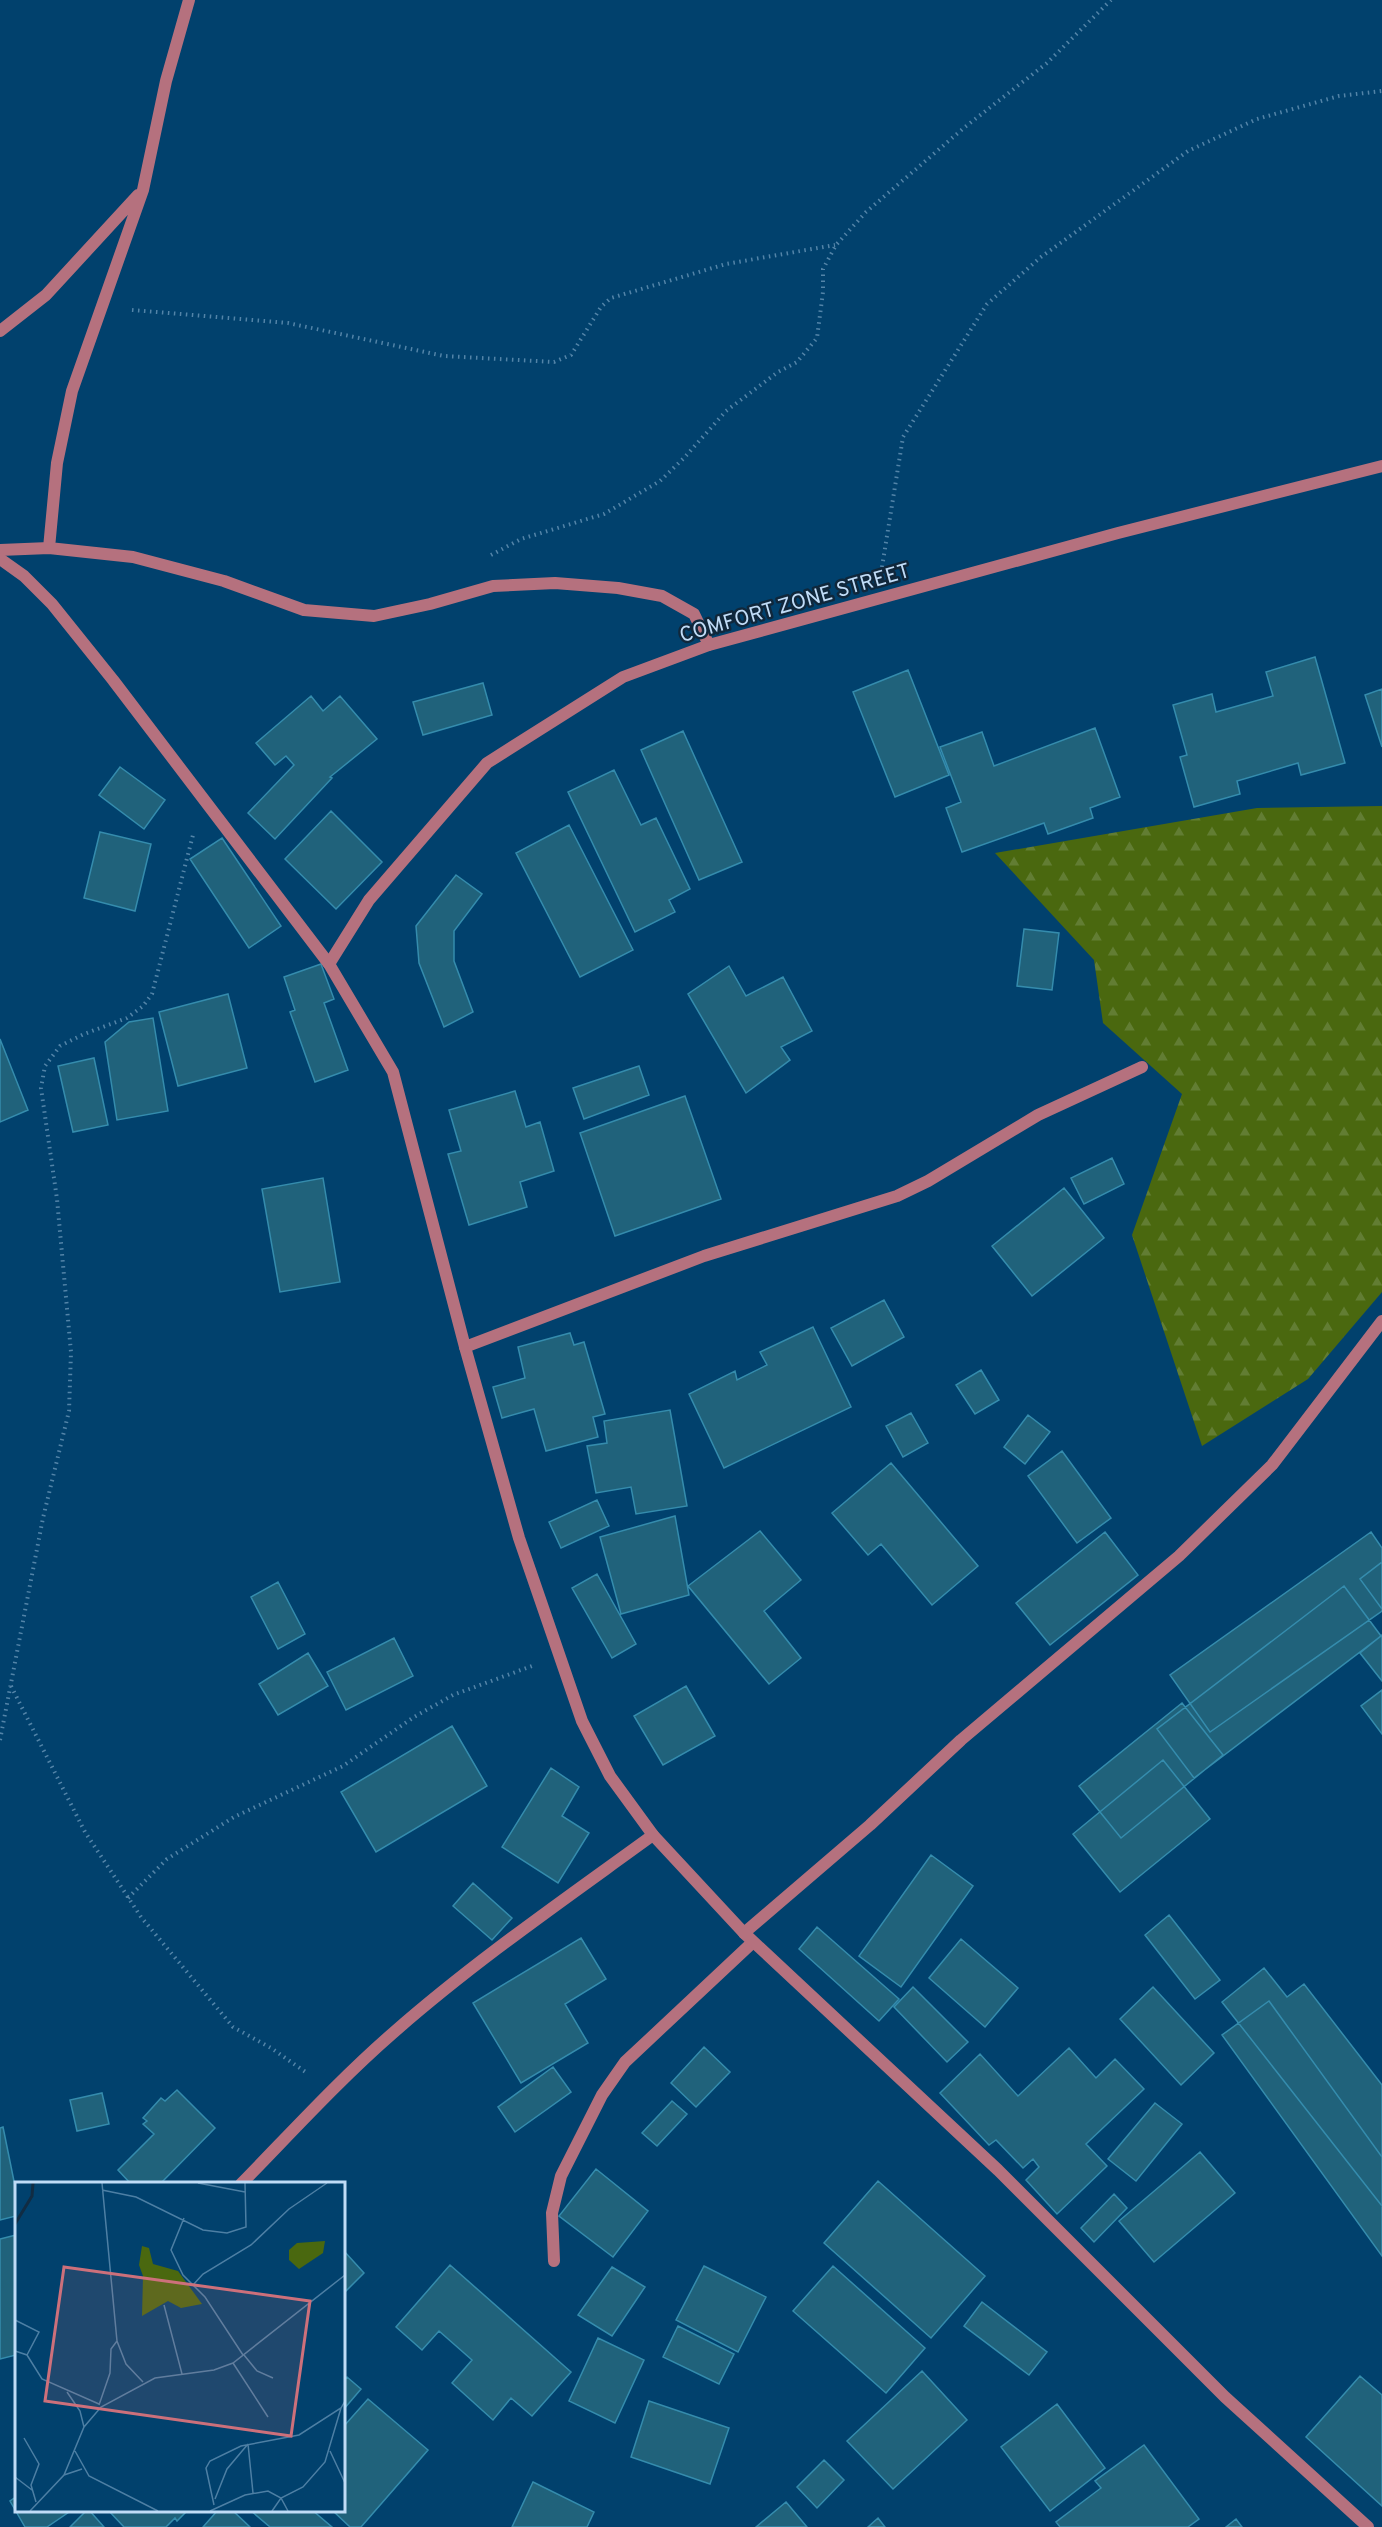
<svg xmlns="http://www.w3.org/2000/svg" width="1382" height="2527" font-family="Overpass,sans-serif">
<defs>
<pattern id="forest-firs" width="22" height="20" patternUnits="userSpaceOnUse" patternTransform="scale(1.5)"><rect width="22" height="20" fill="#4a680f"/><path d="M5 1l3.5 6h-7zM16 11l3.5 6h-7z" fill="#627d33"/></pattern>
</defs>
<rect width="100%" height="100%" fill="#01416d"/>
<path fill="url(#forest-firs)" d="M1382 806V1292L1308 1379 1202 1446 1132 1235 1182 1094 1103 1023 1094 960 995 853 1257 808Z"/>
<path fill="#20627b" stroke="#358cad" stroke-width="1.5" d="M1315 657 1345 763 1301 775 1298 763 1237 781 1240 794 1194 807 1180 757 1187 755 1173 705 1212 694 1216 712 1273 696 1266 672Z
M908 670 949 775 895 797 853 692Z
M483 683 492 715 423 735 413 702Z
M1382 689V747L1365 695Z
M311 696 323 711 340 696 377 739 330 777 332 778 275 839 248 813 294 765 286 756 275 765 256 743Z
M1095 728 1120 797 1090 808 1093 818 1048 834 1044 823 962 852 946 808 961 802 940 747 982 732 994 766Z
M683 731 742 862 699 880 641 750Z
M120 767 165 800 144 829 99 795Z
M614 770 641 825 656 818 690 889 669 900 675 912 635 932 568 792Z
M331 811 382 862 336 909 285 859Z
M569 825 633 950 580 977 516 853Z
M100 832 151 844 135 911 84 898Z
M222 838 281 926 249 948 190 859Z
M456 875 482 894 454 931V961L473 1012 444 1027 419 963 416 926Z
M1024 929 1059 933 1052 990 1017 986Z
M321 964 334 999 324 1003 348 1070 315 1082 290 1012 295 1010 284 977Z
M729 966 746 996 783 977 812 1031 781 1047 790 1060 746 1093 688 994Z
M228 994 247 1068 178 1086 159 1012Z
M153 1018 168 1111 117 1120 105 1042 129 1022Z
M0 1039 28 1110 0 1122Z
M94 1058 108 1125 73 1132 58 1066Z
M639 1066 649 1095 584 1119 573 1088Z
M515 1091 526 1127 540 1122 554 1171 520 1182 527 1207 469 1225 448 1154 461 1151 449 1110Z
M685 1096 721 1199 615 1236 580 1133Z
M1112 1158 1124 1184 1084 1204 1071 1178Z
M323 1178 340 1282 280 1292 262 1189Z
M1064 1188 1104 1238 1032 1296 992 1246Z
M884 1300 904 1337 852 1366 831 1328Z
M813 1327 851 1407 724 1468 689 1394 735 1371 737 1380 767 1365 760 1352Z
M570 1333 574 1345 584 1342 605 1414 593 1417 598 1437 546 1451 534 1409 502 1418 493 1387 525 1378 518 1347Z
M981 1370 999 1400 975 1414 956 1385Z
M670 1410 687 1506 636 1514 631 1487 596 1493 587 1446 607 1443 604 1421Z
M911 1413 928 1443 903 1457 886 1426Z
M1028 1415 1050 1432 1025 1464 1004 1447Z
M1062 1451 1111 1518 1077 1543 1028 1476Z
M891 1463 978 1566 932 1605 881 1544 868 1555 832 1513Z
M597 1500 609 1526 561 1548 549 1522Z
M675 1516 689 1595 621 1614 600 1537Z
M760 1531 801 1580 764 1611 801 1658 769 1684 688 1586Z
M1105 1532 1138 1575 1050 1645 1016 1603Z
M1371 1532 1382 1548V1611L1210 1732 1170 1675Z
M1382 1562V1609L1360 1579Z
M597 1574 636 1644 612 1658 572 1588Z
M278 1582 305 1634 278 1649 251 1597Z
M1344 1586 1381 1636 1194 1778 1157 1729Z
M1382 1635V1681L1360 1653Z
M394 1638 413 1676 346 1710 327 1672Z
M308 1653 328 1686 278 1715 259 1684Z
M686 1686 715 1736 663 1765 634 1716Z
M1382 1690V1734L1361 1706Z
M1182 1703 1223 1755 1121 1838 1079 1786Z
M452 1726 487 1786 376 1852 341 1792Z
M1163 1760 1210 1819 1120 1892 1073 1834Z
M551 1768 579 1787 562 1816 589 1833 558 1883 502 1847Z
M931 1855 973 1886 901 1987 859 1956Z
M473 1883 512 1918 492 1940 453 1906Z
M1169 1915 1220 1980 1195 1999 1145 1935Z
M817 1927 899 1999 879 2021 799 1949Z
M581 1938 606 1979 565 2004 588 2043 521 2083 473 2003Z
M961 1939 1018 1988 985 2027 929 1978Z
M1264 1968 1287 1997 1304 1984 1382 2085V2206L1222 2002Z
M913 1987 968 2042 947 2062 894 2007Z
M1153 1987 1214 2053 1181 2085 1120 2019Z
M1269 2001 1382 2157V2256L1222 2035Z
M704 2047 730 2072 696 2107 671 2083Z
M1069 2048 1096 2078 1115 2059 1144 2089 1086 2144 1107 2166 1057 2214 1026 2180 1039 2167 1033 2159 1023 2168 996 2140 989 2145 940 2093 980 2054 1018 2096Z
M553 2067 571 2092 515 2132 498 2107Z
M177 2090 215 2128 160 2184H131L118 2170 154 2134 143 2124 147 2121 143 2118 161 2098 165 2101Z
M102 2093 109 2124 77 2131 70 2100Z
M672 2101 687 2114 657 2146 642 2133Z
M1155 2103 1182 2124 1136 2181 1108 2159Z
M3 2127 16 2191V2216L0 2220V2128Z
M1200 2152 1235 2193 1154 2262 1119 2221Z
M596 2169 648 2211 613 2257 559 2216Z
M878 2181 985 2276 931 2338 824 2243Z
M1114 2194 1127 2208 1094 2242 1081 2228Z
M16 2235V2355L0 2359V2239Z
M344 2251 364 2273 344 2293Z
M450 2265 571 2372 532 2416 511 2398 493 2420 452 2383 472 2360 439 2331 422 2350 396 2327Z
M704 2266 766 2297 738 2352 676 2320Z
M833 2266 925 2348 886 2393 793 2311Z
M612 2267 645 2287 612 2336 578 2315Z
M982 2302 1047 2352 1029 2375 964 2326Z
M678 2326 734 2354 719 2384 663 2357Z
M598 2338 644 2360 615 2423 569 2401Z
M922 2371 967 2420 893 2489 847 2441Z
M1360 2376 1382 2395V2506L1306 2437Z
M347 2377 361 2389 344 2409V2381Z
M368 2399 428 2450 361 2527H350L332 2510H344V2426Z
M649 2401 729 2428 710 2484 631 2457Z
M1057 2404 1105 2468 1050 2511 1001 2447Z
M1144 2445 1199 2519 1188 2527H1060L1056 2522 1101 2488 1095 2481Z
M824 2460 844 2480 817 2508 797 2487Z
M533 2482 594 2512 587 2527H512Z
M16 2497V2510H72L47 2527H25L10 2501Z
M786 2502 807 2527H756Z
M87 2510H89L104 2527H70Z
M108 2510H188L177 2521 175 2518 166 2527H124Z
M218 2510H232L250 2527H203Z
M250 2510H312L332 2527H270Z
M878 2518 885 2527H868Z
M1236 2519 1242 2527H1226Z"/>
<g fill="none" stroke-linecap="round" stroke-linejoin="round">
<path stroke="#5384a8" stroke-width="4" stroke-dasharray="1.5 4.5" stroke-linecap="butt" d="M132 310 288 323 444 356 554 362 571 355 601 307 611 298 726 264 835 245
M491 555 521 539 604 514 660 481 684 458 726 411 778 372 797 362 817 338 823 292V269L836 245 866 212 965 127 1047 63 1111 0
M882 567 903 437 987 304 1041 257 1188 151 1257 119 1339 96 1382 91
M11 1686 85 1832 141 1917 233 2027 271 2048 307 2073
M0 1740 43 1518 69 1411 71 1352 57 1199 41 1088 45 1066 60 1046 84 1034 127 1018 143 1006 152 994 193 835
M128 1898 167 1859 234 1817 343 1766 414 1717 453 1695 532 1666"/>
<path stroke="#b5717e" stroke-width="12" d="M0 331 46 295 138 195
M49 548 57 463 72 391 143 190 166 81 189 0
M0 550 49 548 133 557 224 581 304 610 374 616 430 604 493 586 555 583 618 588 662 596 694 614 709 645
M329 964 369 900 487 763 623 677 709 645 1118 533 1382 466
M465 1347 704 1256 897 1196 928 1181 1038 1115 1142 1067
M744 1933 870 1825 961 1740 1179 1556 1272 1465 1382 1321
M241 2184C291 2133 339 2080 393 2033 475 1961 565 1899 653 1835
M554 2261 552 2213 561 2176 602 2095 625 2062 753 1942"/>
<path stroke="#b5717e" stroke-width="12" d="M0 559 24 576 52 604 113 680 329 964 393 1072 465 1347 519 1538 582 1721 610 1776 653 1835 744 1933 998 2170 1225 2397 1368 2527"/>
</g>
<g text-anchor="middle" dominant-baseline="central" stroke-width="5" stroke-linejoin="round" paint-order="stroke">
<g font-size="21" fill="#c0dcf7" stroke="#10273b">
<text transform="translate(795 604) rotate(-16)">COMFORT ZONE STREET</text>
</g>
</g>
<g transform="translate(15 2182)">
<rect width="330" height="330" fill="#01416d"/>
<path d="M310 59 308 71 284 87 274 78V68L282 61Z" fill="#4a680f"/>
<path d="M127 64 134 66 138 82 163 89 187 122 166 126 153 119 127 134 128 94 124 83Z" fill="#4a680f"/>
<path fill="none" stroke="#112c43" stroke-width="3" d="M0 42 17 14 18 1"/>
<path fill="none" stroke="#4d7fa4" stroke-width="1.5" d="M87 1 102 159 111 182 128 200M183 1 230 10M87 8 121 15 188 48 212 51 231 45 230 1M169 36 156 68 168 93 190 115 228 173M178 103 188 92 236 63 274 27 312 1M149 123 167 192M0 138 24 150 12 173M0 169 12 173 27 197 84 222M229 173 242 189 258 196M218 181 253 235M52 210 65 229 69 245M84 223 95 191 96 167 102 159M9 256 24 282 16 303 21 320M233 262 238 311M60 269 74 294 143 329M315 269 330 301M49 293 67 287M0 295 17 308M200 317 212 287 233 262M199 323 191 286 195 279 226 264 284 253 326 226 330 219M15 329 49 293 69 245 86 225 140 196 199 188 218 181 330 93M195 329 230 313 253 309 266 316 273 329M257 329 266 316 288 305 310 280 326 226"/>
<path fill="#cd707b" fill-opacity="0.15" stroke="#cd707b" stroke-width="3" d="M49 85 295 119 276 254 30 219Z"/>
<rect width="330" height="330" fill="none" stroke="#c0dcf7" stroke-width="3"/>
</g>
</svg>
